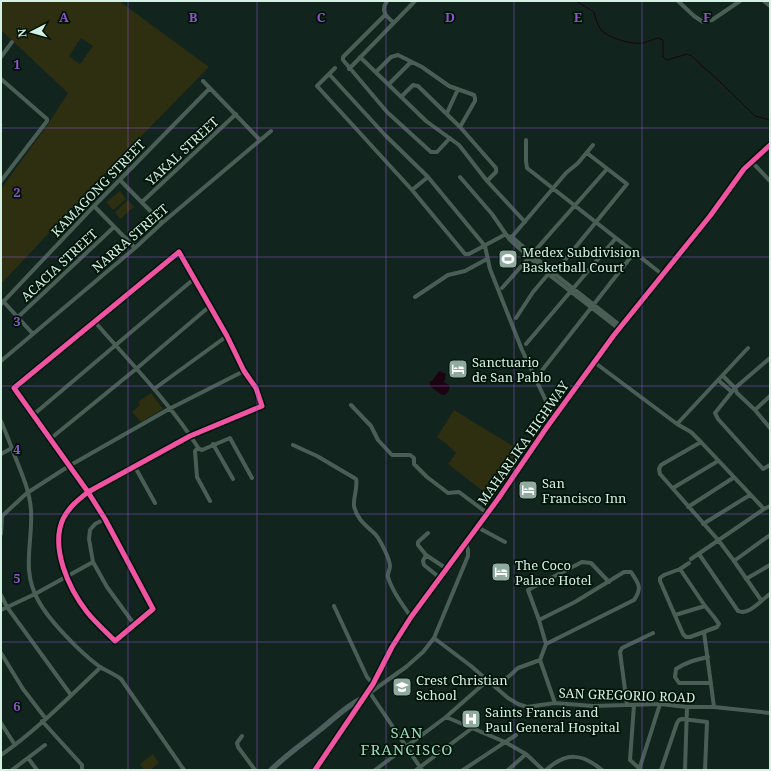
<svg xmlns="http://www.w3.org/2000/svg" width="771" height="771" font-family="'Noto Serif',serif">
<rect width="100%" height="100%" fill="#11241d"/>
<path fill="#2e2e10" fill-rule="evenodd" d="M1 1H119L209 67 112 166 1 284V189L48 124 68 93 1 30ZM81 38 93 46 80 64 69 56Z
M120 191 126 199 113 210 106 202Z
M128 200 134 207 120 219 115 212Z
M151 393 163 409 141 422 132 412 140 405 138 402Z
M454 410 521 451 492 498 448 464 456 453 448 445 437 437Z
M153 754 159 763 150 770H144L140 764Z"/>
<path fill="#1c0312" d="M439 371 446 374 444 382 450 386 448 392 445 395H442L430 386V381H432Z"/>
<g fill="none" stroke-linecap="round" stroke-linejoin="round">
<path stroke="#1c0312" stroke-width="1" d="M576 1 594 12C596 19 597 24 601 30 609 38 632 45 643 43 648 42 653 39 658 38L663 40V57L667 60 687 54 692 56 702 66 716 78 755 116 770 120"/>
<path stroke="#495f56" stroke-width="4" d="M387 1C380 11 386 16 394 23
M678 1 694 16 703 22 712 20 740 1
M764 1 770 6
M385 15 343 57V60L387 112 431 152H437L450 138
M1 57 12 42
M360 57 426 121 459 145 487 181 525 222
M335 68 317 86 412 190 465 254H469L506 234
M349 69 415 1
M376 72 391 57 398 55 422 67 449 86 474 95 475 98V101L460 127
M329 74 385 135 428 177 485 246 490 269 522 350 554 418
M1 79 47 119V121L1 181
M203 81 260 140
M389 84 411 62
M401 97 413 85 418 86 460 127 496 168V172L487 181
M447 113 458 89
M526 140V161L527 168 663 275
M751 161 770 181
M460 177 492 214 510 240 548 274 619 329
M120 180 162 223
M412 190 428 177
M142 202 236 114
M94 206 135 248
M507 236 512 237 551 271 621 326
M510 239 566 173 578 163 593 145
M552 276 627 184 587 153
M502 288 607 169
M415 297 448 275 465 271 487 259
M3 301 33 334
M1 304 94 206 210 88
M18 317 114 227
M516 318 533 292 550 272
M94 321C130 362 170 403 199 449L202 450 230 438 252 478
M526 344 616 238
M770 358 735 388 715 413 718 419 763 469 770 465
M1 361 135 248 162 223 271 131
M594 362 677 424 748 348
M540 373 634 253
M723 376 735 388 737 393 755 410 770 428
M718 380 732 392
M154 389 227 336
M351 405 371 426 378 440 392 455H410L414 458V464L427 477 448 493 459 492 487 513
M755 410 770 396
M33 415 195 278
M1 421C7 435 12 449 18 464 24 479 30 494 31 510 33 542 21 570 38 600 49 621 81 653 100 667 107 671 114 674 121 679L184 770
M677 424 691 432 701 442 764 509
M50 439 136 369 210 306
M701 442 661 465 659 469 660 474 719 541 734 561 761 600
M213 444 233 479
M293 445 317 456 356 479C358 488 353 497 354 506 357 520 367 526 376 535 380 540 390 559 390 566 390 570 387 574 388 577 392 592 403 605 411 617
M198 448 195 451 197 477 210 501
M1 454 12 448
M135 467 155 503
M673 488 718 461
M688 507 733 478
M1 517 27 493 69 466 169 409 244 371
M105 519 95 524 90 530 89 539 93 562 107 587 134 624
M703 524 750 495
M477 527 505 542
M428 533 418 542V545L426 555 423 561 424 565 440 578
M1 534 2 516
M699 554 738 611C749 616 761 600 770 594
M426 555 447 569
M691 559 764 509 770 506
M734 561 770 535
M680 569 705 606 714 617 719 624 717 627 690 637H686L683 634 660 581V578L664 575 680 569 689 563
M746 579 770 565
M1 595 7 607 71 695
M334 606 367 677 373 684
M153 609 105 519 88 492 14 388 179 252 227 336 244 371 256 388 262 406 190 436 88 492C78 500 69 507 63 519 50 548 69 589 87 612 95 622 105 631 115 641L153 609
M1 610 35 594 93 562
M675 615 705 606
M539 620 575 602 624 572H631C638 583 643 587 634 600L546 644
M704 632 714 707
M434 638 471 666 508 698 518 704 527 707 555 703 593 706 660 704 687 707H714L770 713
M1 653 23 689 46 719
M708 657C696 660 686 662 676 669L675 677 679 683H711
M540 660 555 703
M496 688 518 668 540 660 546 644 539 620 528 590 582 562 591 563 609 582
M370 693 422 770
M368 694 406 667 423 652 434 638 468 556V550L466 543
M627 705 620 652 622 648 653 633
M634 705 630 760 640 769
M446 717 505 742 526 754 543 770
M42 721 82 765V770
M1 723 15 745
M242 736 237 743 238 747 255 770
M1 755C37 730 69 697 101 667
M28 758 37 770
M12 770 45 745
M375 770 446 717 488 680
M416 770 471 729
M463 770 516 735
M508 770 526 754
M546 770C566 752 582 753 602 770
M639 770 660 704
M661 770 677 723 679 720 682 719 707 722 705 770
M685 770 687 707"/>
<path stroke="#4d5f5c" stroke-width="5.5" d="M271 770C286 755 304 743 321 729 335 718 347 705 363 698
M315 770 373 684 392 647 411 617 498 499 547 427 614 335 710 216 744 169 770 145"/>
<g stroke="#001309" stroke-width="8">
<path id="cycleway" d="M153 609 105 519 88 492 14 388 179 252 227 336 244 371 256 388 262 406 190 436 88 492C78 500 69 507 63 519 50 548 69 589 87 612 95 622 105 631 115 641L153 609
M315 770 373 684 392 647 411 617 498 499 547 427 614 335 710 216 744 169 770 145"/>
</g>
<use href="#cycleway" stroke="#f153a3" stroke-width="5"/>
</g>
<path fill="none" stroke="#8d54c6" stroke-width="1" stroke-opacity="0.55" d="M128 1V770M257 1V770M386 1V770M514 1V770M642 1V770M1 128H770M1 257H770M1 386H770M1 514H770M1 642H770"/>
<defs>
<g id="stadium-square" transform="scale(1)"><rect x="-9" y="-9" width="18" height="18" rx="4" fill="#8faa9e" stroke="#001309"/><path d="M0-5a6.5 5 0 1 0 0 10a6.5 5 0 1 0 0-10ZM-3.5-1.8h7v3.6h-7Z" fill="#fff"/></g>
<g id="hotel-square" transform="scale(1)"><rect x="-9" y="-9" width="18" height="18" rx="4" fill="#8faa9e" stroke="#001309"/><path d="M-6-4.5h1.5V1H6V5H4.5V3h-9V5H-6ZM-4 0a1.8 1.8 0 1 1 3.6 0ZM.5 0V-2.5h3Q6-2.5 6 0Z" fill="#fff"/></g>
<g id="school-square" transform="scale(1)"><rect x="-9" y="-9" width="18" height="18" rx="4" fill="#8faa9e" stroke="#001309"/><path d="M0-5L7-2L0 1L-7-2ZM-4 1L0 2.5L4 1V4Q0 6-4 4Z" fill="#fff"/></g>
<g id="hospital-square" transform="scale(1)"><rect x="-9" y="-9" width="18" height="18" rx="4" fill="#8faa9e" stroke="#001309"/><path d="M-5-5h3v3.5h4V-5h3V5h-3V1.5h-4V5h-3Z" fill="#fff"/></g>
</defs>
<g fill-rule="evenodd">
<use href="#stadium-square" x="508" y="259"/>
<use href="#hotel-square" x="458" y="369"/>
<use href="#hotel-square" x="528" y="490"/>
<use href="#hotel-square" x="501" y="572"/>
<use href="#school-square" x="402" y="687"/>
<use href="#hospital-square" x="471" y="719"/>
</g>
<g text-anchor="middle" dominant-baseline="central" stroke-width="3.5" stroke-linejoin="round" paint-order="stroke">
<g font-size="13" fill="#d3f2e3" stroke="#001309">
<text transform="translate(182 151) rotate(-43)">YAKAL STREET</text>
<text transform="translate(98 188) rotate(-46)">KAMAGONG STREET</text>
<text transform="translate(130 238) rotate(-41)">NARRA STREET</text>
<text transform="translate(59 265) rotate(-43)">ACACIA STREET</text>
<text transform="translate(523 443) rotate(-55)">MAHARLIKA HIGHWAY</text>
<text transform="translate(627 695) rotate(2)">SAN GREGORIO ROAD</text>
</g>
<g font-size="13" fill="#d3f2e3" stroke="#001309" text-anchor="start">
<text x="522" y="252">Medex Subdivision<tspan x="522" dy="15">Basketball Court</tspan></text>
<text x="472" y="362">Sanctuario<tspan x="472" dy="15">de San Pablo</tspan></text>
<text x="542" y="483">San<tspan x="542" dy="15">Francisco Inn</tspan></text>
<text x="515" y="565">The Coco<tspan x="515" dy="15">Palace Hotel</tspan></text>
<text x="416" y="680">Crest Christian<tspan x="416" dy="15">School</tspan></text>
<text x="485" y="712">Saints Francis and<tspan x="485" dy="15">Paul General Hospital</tspan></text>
</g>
<g font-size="15" letter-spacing="1" fill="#9adabd" stroke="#001309">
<text x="407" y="732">SAN<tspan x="407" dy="17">FRANCISCO</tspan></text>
</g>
</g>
<g font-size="13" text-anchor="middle" font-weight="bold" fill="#8d54c6" stroke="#001309" stroke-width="3.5" stroke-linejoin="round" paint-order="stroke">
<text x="64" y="22">A</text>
<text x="193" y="22">B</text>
<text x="321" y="22">C</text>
<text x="450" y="22">D</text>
<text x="578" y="22">E</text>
<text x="707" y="22">F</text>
<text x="17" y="69">1</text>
<text x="17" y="197">2</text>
<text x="17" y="326">3</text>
<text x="17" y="454">4</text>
<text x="17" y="583">5</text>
<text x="17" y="711">6</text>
</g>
<rect width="771" height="771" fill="none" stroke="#d3f2e3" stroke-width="4"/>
<g transform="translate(32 32) rotate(264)" stroke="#001309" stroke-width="3" paint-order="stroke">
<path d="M0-3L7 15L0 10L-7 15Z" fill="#d3f2e3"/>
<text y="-6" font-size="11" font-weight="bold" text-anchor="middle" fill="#d3f2e3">N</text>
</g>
</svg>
